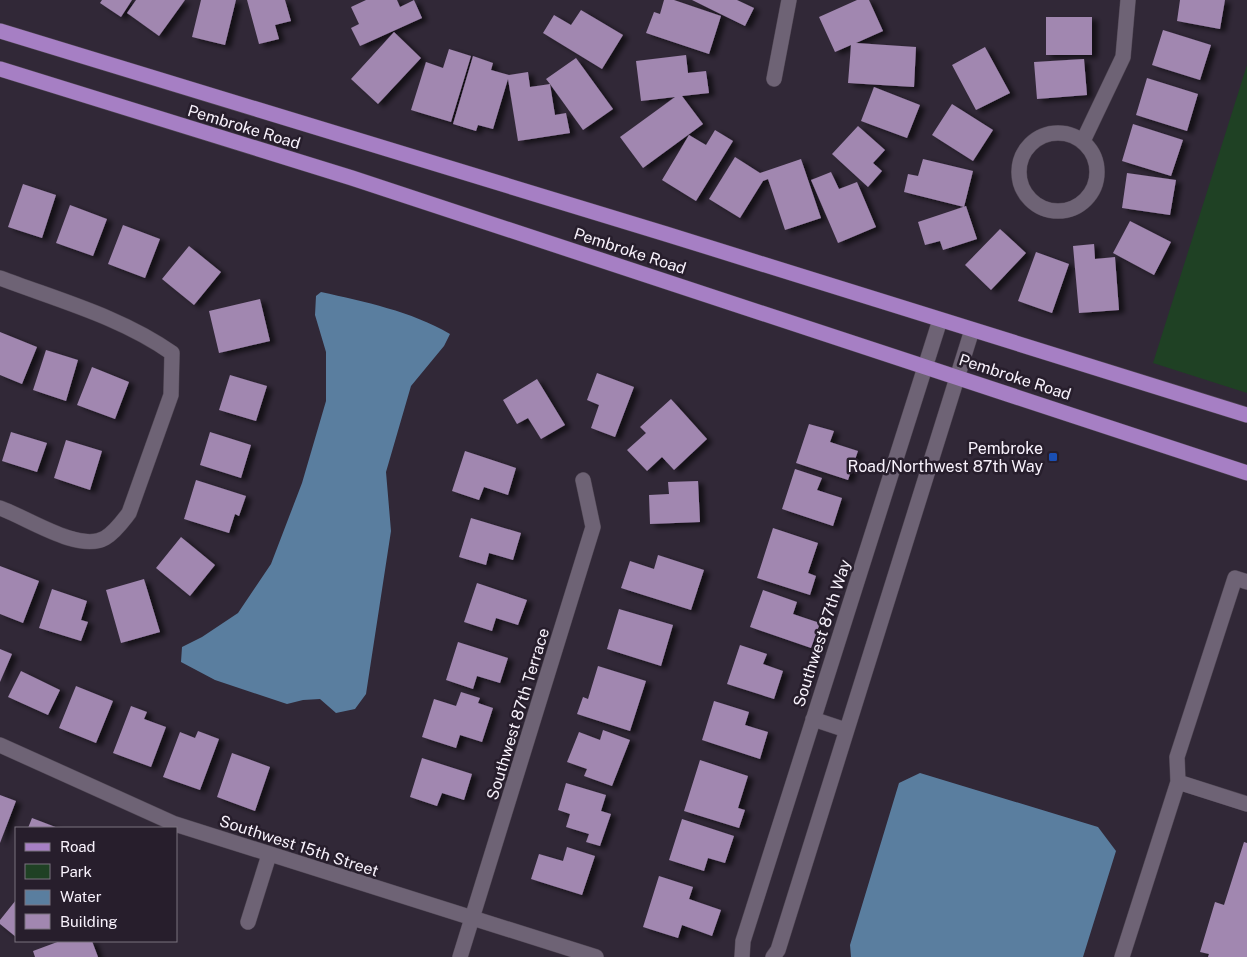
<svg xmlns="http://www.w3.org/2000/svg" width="1247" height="957" font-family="'Public Sans',sans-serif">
<defs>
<filter id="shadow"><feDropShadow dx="5.5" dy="3" stdDeviation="2.5" flood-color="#0009"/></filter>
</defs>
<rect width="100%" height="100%" fill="#312837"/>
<path fill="#1f4124" d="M1247 65V393L1153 363Z"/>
<path fill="#5a7e9f" d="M321 292C365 302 411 311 450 334L444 346 411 386 386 472 391 531 366 694 355 709 336 713 320 699 303 700 287 704 215 680 181 662 182 647 202 637 238 613 271 564 302 483 326 401V352L315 315 316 296Z
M920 773 1098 827 1116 851 1083 957H851L850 945 899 783Z"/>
<path fill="#a187b0" filter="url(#shadow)" d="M102 0H132L121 17 100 3Z
M136 0H185L159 36 127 13Z
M201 0H236L225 45 192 37Z
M247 0H285L291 21 275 25 279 39 259 44Z
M366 0H397L400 7 414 0 422 18 360 46 351 28 359 24 351 7Z
M664 0H674L721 16 709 54 646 33 654 12 660 14Z
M692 0H737L754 8 745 26Z
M857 0H869L883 31 856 43 916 47 914 87 848 83 851 45 835 52 819 17Z
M1180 0H1225L1220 29 1177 21Z
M581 10 623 35 602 69 543 33 554 15 571 25Z
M1046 17H1092V55H1046Z
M1163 30 1211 45 1200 80 1152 65Z
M394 32 421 58 378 104 351 79Z
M985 47 1010 93 976 110 952 65Z
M449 49 471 56 451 122 411 110 426 62 443 68Z
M686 55 688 73 706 71 709 93 682 96 703 124 643 168 620 137 675 97 641 101 636 61Z
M473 56 493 63 491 70 509 75 528 72 530 87 550 84 546 79 576 58 613 109 583 130 550 84 555 115 566 113 570 133 518 141 508 79 493 129 478 125 476 131 453 124Z
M1084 59 1087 95 1037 99 1034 62Z
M1147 78 1198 94 1187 131 1136 115Z
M874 87 920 105 907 138 861 121Z
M952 104 993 130 973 161 932 135Z
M1133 124 1183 140 1171 176 1122 161Z
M858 126 885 150 873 163 882 171 868 187 832 154Z
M715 130 733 141 696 201 662 180 689 135 706 145Z
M735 157 760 173 801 159 821 218 785 230 768 179 763 181 740 218 709 199Z
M923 159 973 171 964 207 904 192 908 174 918 176Z
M831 172 839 189 857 182 876 227 838 243 811 180Z
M1127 173 1176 180 1170 215 1122 208Z
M23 184 56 195 42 238 8 227Z
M70 205 107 219 93 256 56 243Z
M966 206 977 239 943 250 940 241 925 245 918 222Z
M1130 221 1171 242 1154 275 1113 253Z
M123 225 160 239 145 278 108 264Z
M1000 229 1026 253 991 290 965 265Z
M1094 244 1095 259 1115 257 1119 310 1079 313 1073 246Z
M189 246 221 272 194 305 162 279Z
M1036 252 1069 264 1052 313 1018 301Z
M260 299 270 341 219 353 209 311Z
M0 332 37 347 22 384 0 375Z
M46 350 78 360 66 401 33 390Z
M92 367 129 382 115 419 77 405Z
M597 373 634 387 615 437 591 428 599 405 587 400Z
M230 375 267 386 256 421 219 410Z
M537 379 565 425 541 439 528 418 517 424 503 400Z
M671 399 707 439 674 470 662 457 647 471 627 450 646 433 640 427Z
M809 424 834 431 830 442 858 451 848 480 796 463Z
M11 432 47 443 37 472 2 461Z
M210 432 251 445 241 478 200 465Z
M66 440 102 451 90 490 54 478Z
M465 451 516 468 508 495 484 487 479 500 452 491Z
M795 469 822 478 817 490 842 498 833 526 782 509Z
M196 480 246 496 239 516 235 514 229 533 184 519Z
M698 481 700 522 650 524 649 495 669 494 668 482Z
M471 518 521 533 513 560 489 553 486 565 459 557Z
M773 528 818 543 808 573 816 576 810 595 757 578Z
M181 537 215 565 190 596 156 568Z
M658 555 704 570 691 610 621 588 630 561 654 569Z
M0 566 39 581 23 623 0 614Z
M144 579 160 632 121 643 106 590Z
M477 583 527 600 518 625 496 618 492 631 464 622Z
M52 589 87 601 81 620 88 622 81 641 39 628Z
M763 590 797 602 793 614 820 623 811 648 750 627Z
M619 609 673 625 661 666 607 649Z
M458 642 508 658 500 683 477 676 473 689 446 680Z
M740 645 767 654 763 664 783 671 774 699 727 684Z
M0 649 12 654 0 682Z
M598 666 646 681 630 731 577 714 583 697 588 699Z
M21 671 60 690 48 715 8 697Z
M76 686 113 701 96 743 59 728Z
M461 692 480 698 478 703 493 708 482 742 460 735 456 748 422 737 434 699 456 706Z
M714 701 749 712 745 725 768 732 760 759 702 740Z
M131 706 147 712 144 719 166 727 151 767 113 753Z
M603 730 630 740 612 786 584 776 587 769 567 762 579 732 600 740Z
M198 731 219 739 200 790 163 777 180 732 195 738Z
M232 753 270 767 255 811 217 797Z
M422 758 472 774 464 800 442 793 437 806 410 797Z
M700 760 748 776 738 808 745 810 739 828 684 811Z
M566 783 606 795 601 811 611 814 600 846 586 842 589 834 566 827 570 814 558 810Z
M0 795 16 801 0 843Z
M32 818 58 828H28Z
M682 819 734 836 725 863 708 858 704 871 669 860Z
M1244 842 1247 843V957H1208L1209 954 1200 952 1215 902 1224 905Z
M567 847 595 856 582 895 531 879 539 854 563 861Z
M659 876 693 887 689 899 721 910 712 936 682 925 678 938 643 927Z
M16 900V937L0 924V920Z
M60 941H92L98 957H35L33 951Z"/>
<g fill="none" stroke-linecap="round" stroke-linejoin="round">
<g stroke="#4f4653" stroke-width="16">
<path id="minor" d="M774 79 789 0
M1019 172a39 39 0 1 1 78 0a39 39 0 1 1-78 0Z
M1083 141 1123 57 1128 0
M0 278C58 300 121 317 172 353L171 395 129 513C122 522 115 532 105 538 79 553 26 517 0 508
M813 719 846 730
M0 745 175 824 596 957
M1178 782 1247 804
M248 922 269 855
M460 957 593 527 583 480
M742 957 743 941 940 320
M773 957 778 950 972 330
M1122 957 1178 782 1177 757 1235 578 1247 582"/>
</g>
<g stroke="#4f4653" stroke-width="16">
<path id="major" d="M0 31 666 234 1247 415
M0 69 352 178 1247 473"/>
</g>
<use href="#minor" stroke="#6e6375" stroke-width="15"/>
<use href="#major" stroke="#a67fc4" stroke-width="15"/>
</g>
<rect fill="#1a4fb4" stroke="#271e2c" stroke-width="2" x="1048" y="452" width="10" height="10" rx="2.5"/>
<g text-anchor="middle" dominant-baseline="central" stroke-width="5" stroke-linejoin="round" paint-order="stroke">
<g font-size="16" fill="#f8f2fc" stroke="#271e2c">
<text transform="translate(244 127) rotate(17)">Pembroke Road</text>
<text transform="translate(630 251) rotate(18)">Pembroke Road</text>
<text transform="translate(1015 377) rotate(18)">Pembroke Road</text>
<text transform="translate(822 633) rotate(-72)">Southwest 87th Way</text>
<text transform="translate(518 714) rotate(-73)">Southwest 87th Terrace</text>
<text transform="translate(299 846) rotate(18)">Southwest 15th Street</text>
</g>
<g font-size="16" fill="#f8f2fc" stroke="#271e2c" text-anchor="end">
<text x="1043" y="448">Pembroke<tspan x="1043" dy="18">Road/Northwest 87th Way</tspan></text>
</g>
</g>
<rect x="15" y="827" width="162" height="115" fill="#271e2c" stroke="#7b737f"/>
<rect x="25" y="843" width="25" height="8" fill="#a67fc4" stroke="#7b737f"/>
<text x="60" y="852" font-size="15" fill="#f8f2fc">Road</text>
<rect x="25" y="864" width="25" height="15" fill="#1f4124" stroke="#7b737f"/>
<text x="60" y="877" font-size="15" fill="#f8f2fc">Park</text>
<rect x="25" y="890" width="25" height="15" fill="#5a7e9f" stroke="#7b737f"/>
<text x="60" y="902" font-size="15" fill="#f8f2fc">Water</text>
<rect x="25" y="914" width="25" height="15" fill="#a187b0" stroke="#7b737f"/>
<text x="60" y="927" font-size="15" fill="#f8f2fc">Building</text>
</svg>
